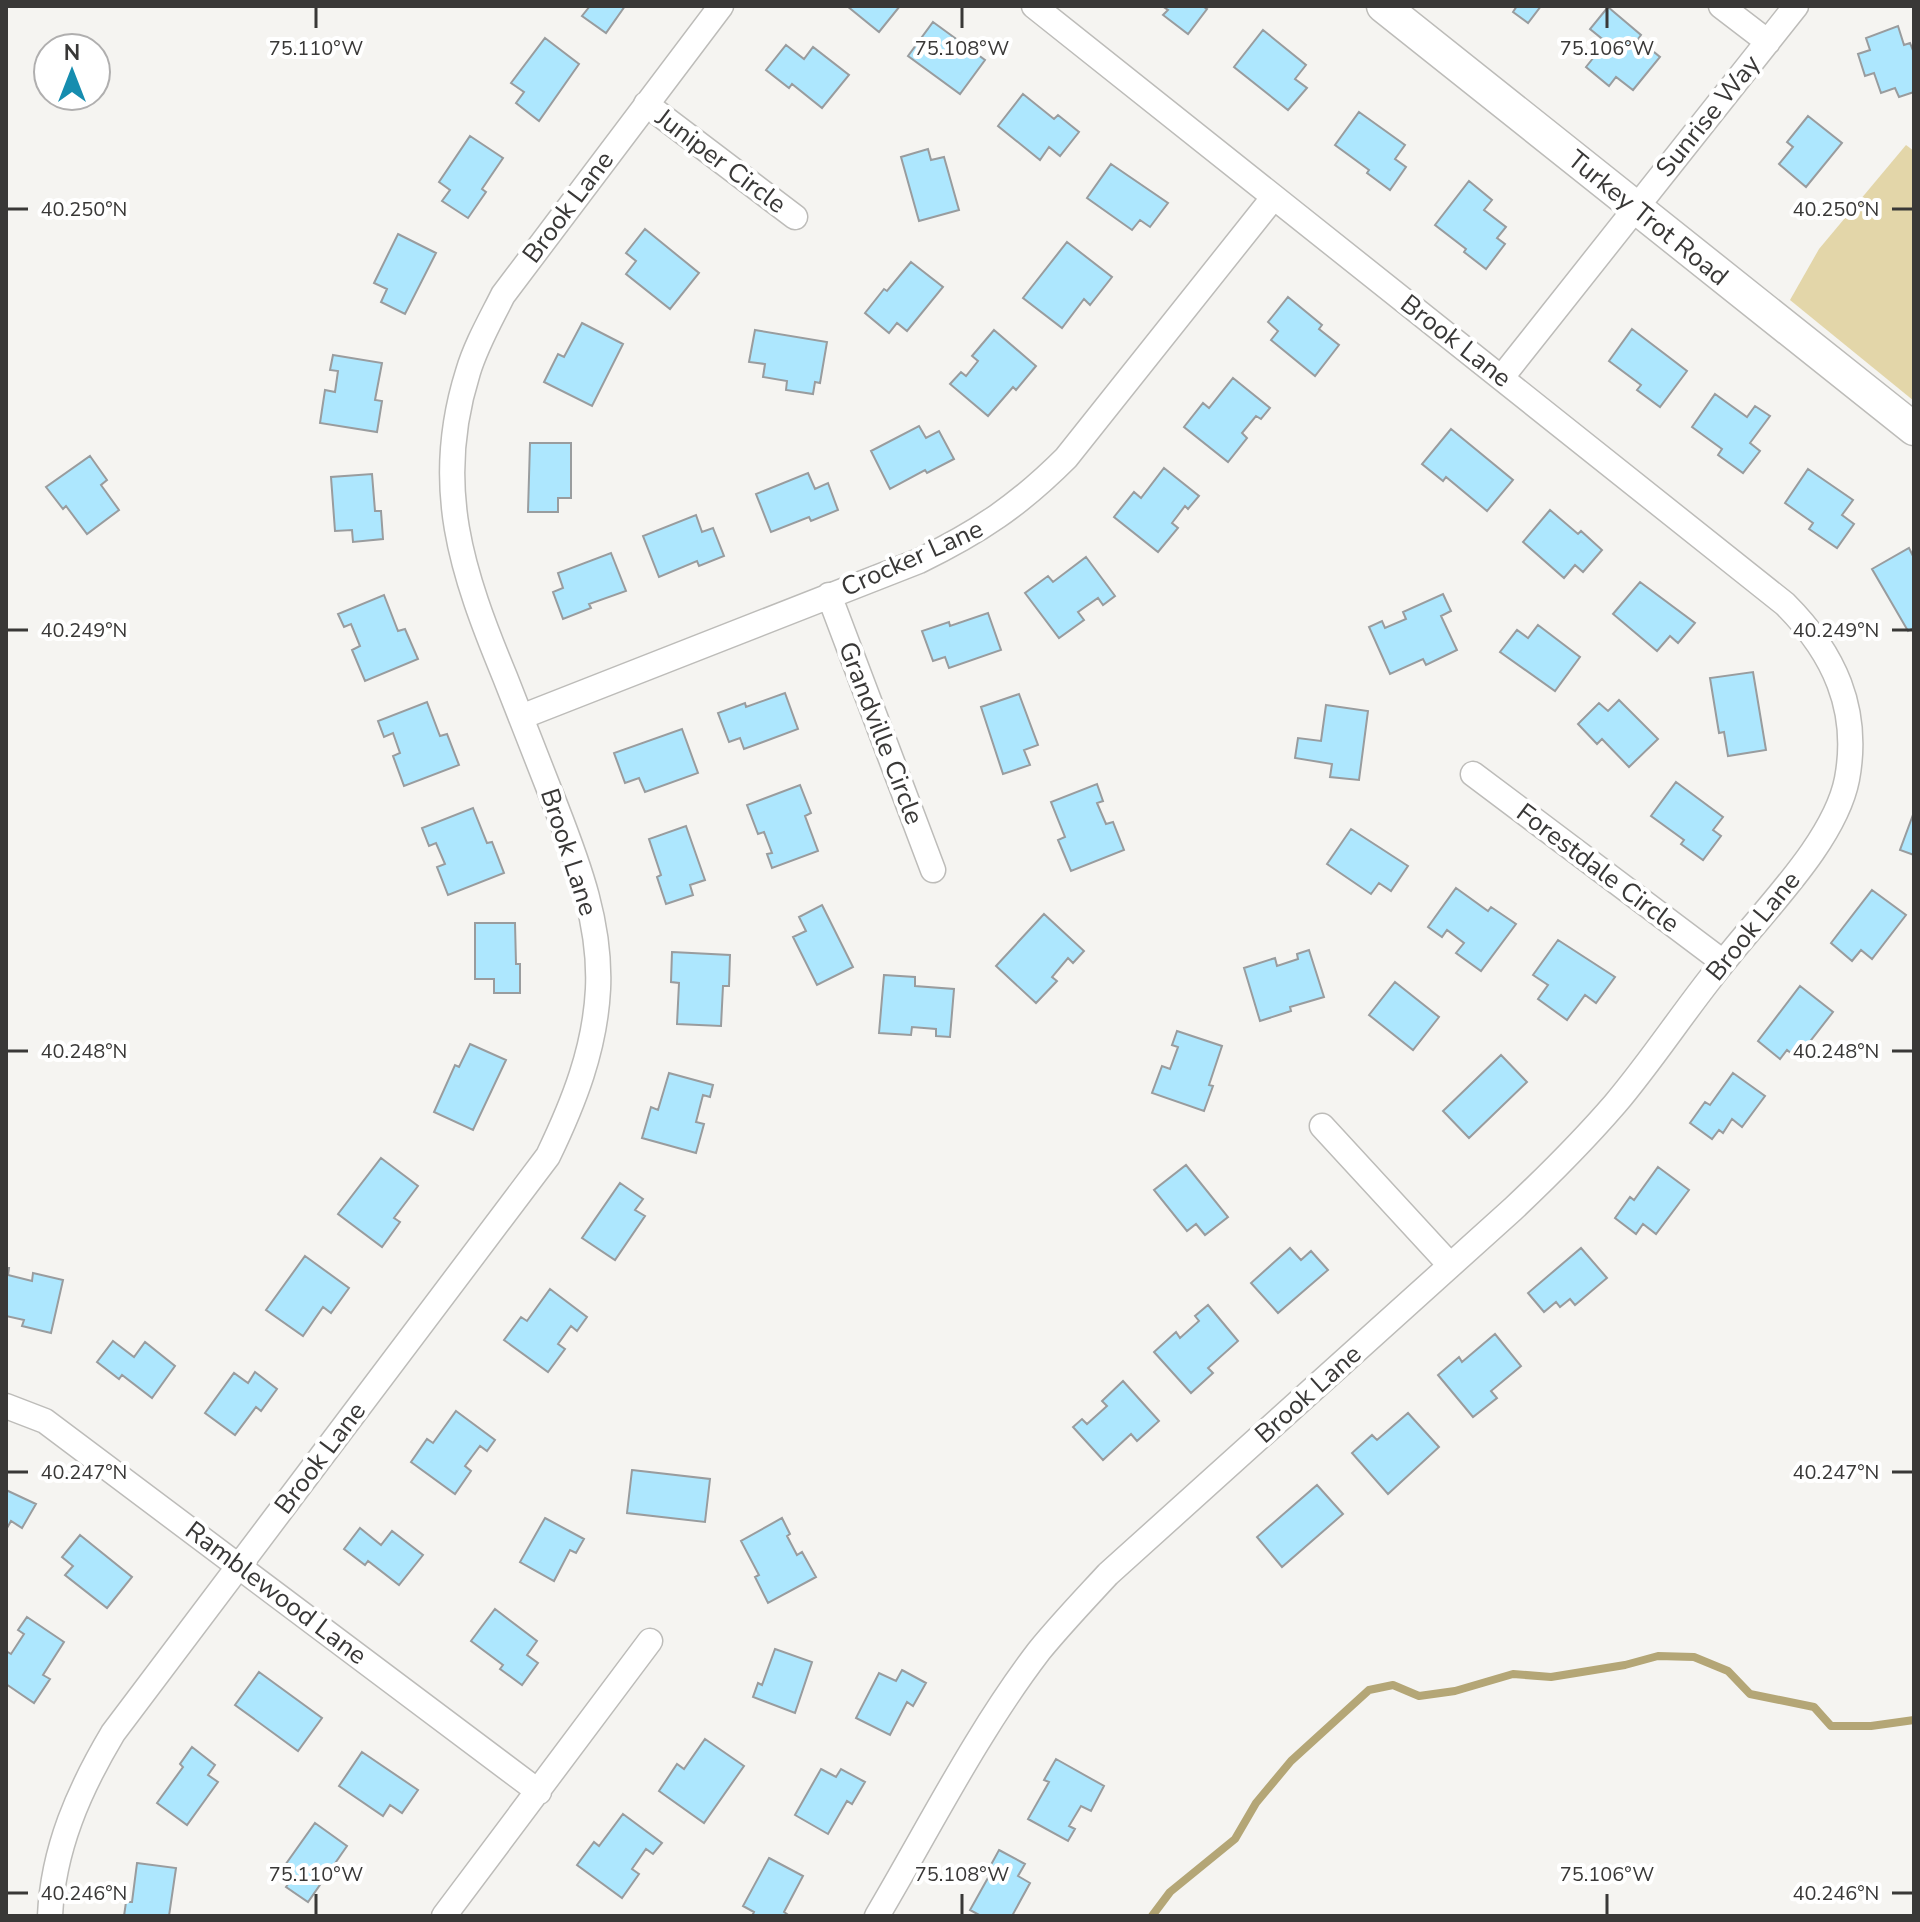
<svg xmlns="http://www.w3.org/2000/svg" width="1920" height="1922" font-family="'Nunito Sans',sans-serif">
<rect width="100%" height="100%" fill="#f5f4f1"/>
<path fill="#e3d6a9" d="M1906 145 1914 151V401L1790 300 1819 249Z"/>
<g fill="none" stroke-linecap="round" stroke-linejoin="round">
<path stroke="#b4a676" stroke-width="8" d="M1152 1916 1170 1892 1235 1839 1256 1803 1291 1761 1369 1690 1393 1685 1419 1696 1455 1691 1513 1674 1551 1677 1625 1665 1658 1656 1694 1657 1728 1671 1750 1694 1814 1707 1831 1726H1871L1914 1720"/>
</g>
<path fill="#ade7fe" stroke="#999c9e" stroke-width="2" d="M590 6H625L606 33 582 16Z
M847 6H900L879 32Z
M1162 6H1202L1207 9 1188 34 1163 15 1168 10Z
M1517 6H1541L1528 23 1513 12Z
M1608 7 1641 35 1638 39 1660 57 1633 90 1616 77 1609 86 1586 67 1606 42 1590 29Z
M933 22 985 60 960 94 908 56Z
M1898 26 1904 45 1910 43 1914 53V92L1899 97 1895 88 1881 93 1874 73 1865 76 1858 54 1870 50 1866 38Z
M1263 30 1306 65 1295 79 1307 88 1288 110 1234 67Z
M545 38 579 64 539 121 516 103 524 92 511 83Z
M786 45 804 59 813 47 849 75 822 108 792 84 789 88 766 70Z
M1023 94 1054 119 1058 115 1079 132 1060 156 1049 147 1040 160 998 126Z
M1359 112 1405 145 1395 159 1406 167 1390 190 1367 173 1369 170 1335 145Z
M1808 116 1842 143 1806 187 1779 164 1793 147 1787 142Z
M470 136 503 158 482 189 486 192 468 218 442 201 450 190 439 182Z
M928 149 931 160 944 157 959 210 919 221 901 157Z
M1111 164 1168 203 1150 227 1140 220 1132 230 1087 198Z
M1469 181 1492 200 1484 210 1506 227 1497 238 1505 244 1486 269 1464 252 1466 249 1435 225Z
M645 229 699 273 670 309 626 274 636 261 626 253Z
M398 234 436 253 405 314 381 302 387 289 374 283Z
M1067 242 1112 277 1090 305 1084 299 1062 328 1023 298Z
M911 262 943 287 907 331 897 323 889 333 865 313 884 289 887 291Z
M1288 297 1322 325 1319 329 1339 345 1315 376 1271 340 1278 331 1268 322Z
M582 323 623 344 592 406 544 382 558 354 564 357Z
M1632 329 1687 371 1660 407 1637 390 1641 385 1609 361Z
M755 330 827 342 820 383 815 382 813 394 786 390 787 381 763 377 765 364 749 362Z
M994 330 1036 366 1016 390 1013 387 988 416 950 384 961 372 966 376 978 361 972 356Z
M333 355 382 363 375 400 382 401 377 432 320 423 325 390 335 392 338 371 330 370Z
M1233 378 1270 408 1261 419 1256 416 1242 433 1247 438 1228 462 1184 427 1203 403 1209 408Z
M1715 394 1747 417 1755 406 1770 416 1750 443 1760 451 1743 473 1718 455 1722 449 1692 427Z
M919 426 926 438 939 431 954 459 927 473 925 470 890 489 871 451Z
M1451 429 1513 480 1487 511 1446 477 1443 481 1422 464Z
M530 443H571V498H558V512H528Z
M90 456 107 480 101 485 119 510 87 534 66 506 63 509 46 487Z
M1164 468 1199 496 1188 509 1185 506 1172 523 1178 528 1158 552 1114 517 1134 492 1141 498Z
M1808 469 1853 500 1842 515 1854 524 1837 548 1809 529 1813 523 1785 503Z
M808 473 815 489 828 483 838 510 811 521 809 517 771 532 756 494Z
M372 474 375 511H381L383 539 353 542 352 530 335 531 331 477Z
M1550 510 1578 534 1581 531 1602 550 1583 572 1575 565 1564 578 1523 542Z
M696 515 702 532 713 528 724 556 699 566 697 561 659 577 643 536Z
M1909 548 1914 558V628L1908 631 1872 569Z
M611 553 626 591 589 604 591 608 563 619 553 592 563 588 558 573Z
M1086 557 1115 596 1103 605 1098 598 1078 612 1084 620 1059 638 1025 593 1048 576 1053 582Z
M1640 582 1695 623 1678 643 1670 636 1657 651 1613 614Z
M1443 594 1451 611 1441 616 1457 650 1426 665 1423 659 1390 674 1369 627 1382 621 1385 628 1406 619 1403 612Z
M384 595 398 631 405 629 418 659 365 681 352 650 360 646 351 624 344 627 338 614Z
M988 613 1001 650 949 668 945 657 933 661 922 631 949 622 950 626Z
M1538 625 1580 657 1555 691 1500 652 1517 630 1528 638Z
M1753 672 1766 750 1728 756 1724 732 1719 733 1710 678Z
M785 693 798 729 744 749 740 738 729 742 718 713 745 703 746 707Z
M1019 694 1038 745 1024 750 1030 765 1003 774 981 707Z
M1619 700 1658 739 1629 767 1602 739 1597 744 1578 724 1599 703 1608 711Z
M427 702 440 736 447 734 459 765 404 786 393 756 400 753 393 733 384 737 378 721Z
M1326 705 1368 711 1359 780 1330 777 1332 764 1295 758 1298 738 1321 741Z
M682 729 698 773 645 792 639 778 625 783 614 753Z
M1676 782 1723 817 1713 830 1721 836 1703 860 1681 844 1684 840 1651 816Z
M1097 784 1103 801 1097 803 1106 824 1113 822 1124 850 1071 871 1058 840 1065 837 1051 802Z
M800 785 811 813 805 816 818 851 772 868 767 854 772 853 764 832 758 834 747 805Z
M473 808 487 843 492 842 504 873 448 895 437 867 445 864 436 843 429 846 422 828Z
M1914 812V855L1900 850Z
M686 826 705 880 690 885 693 895 666 904 657 877 661 875 649 839Z
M1351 829 1408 866 1391 891 1379 883 1371 894 1327 864Z
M1456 888 1488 911 1491 907 1516 924 1481 971 1456 953 1464 943 1447 930 1442 937 1428 927Z
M1872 890 1906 915 1872 959 1861 950 1852 961 1831 943Z
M822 905 853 967 817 985 793 937 806 931 799 917Z
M1044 914 1084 951 1073 963 1068 958 1052 977 1057 981 1036 1003 996 966Z
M475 923H515L516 964H520V993H494V979H475Z
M1558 940 1615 977 1596 1003 1585 995 1567 1020 1538 999 1548 985 1533 975Z
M1309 950 1324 997 1290 1007 1291 1011 1260 1021 1244 968 1275 958 1277 966 1298 959 1297 954Z
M672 952 730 955 729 986H723L721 1026 677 1024 679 983 671 982Z
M884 975 915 977V986L954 989 950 1037 936 1036V1029L912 1027 911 1035 879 1033Z
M1395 982 1439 1017 1413 1050 1369 1015Z
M1800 986 1833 1012 1797 1058 1787 1050 1780 1059 1758 1041Z
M1177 1031 1222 1046 1209 1085 1213 1086 1204 1111 1152 1093 1162 1066 1170 1069 1178 1047 1172 1045Z
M470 1044 506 1060 473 1130 434 1112 455 1065 459 1067Z
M1501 1055 1527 1082 1469 1138 1443 1111Z
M669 1073 713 1085 710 1097 703 1095 696 1122 704 1124 696 1153 642 1138 651 1107 658 1110Z
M1733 1073 1765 1096 1742 1127 1732 1119 1723 1133 1719 1130 1712 1139 1690 1123 1705 1102 1710 1105Z
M381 1158 418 1186 394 1218 400 1222 382 1247 338 1214Z
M1186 1165 1228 1217 1205 1235 1196 1224 1187 1231 1154 1190Z
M1658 1167 1689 1190 1656 1234 1643 1224 1636 1234 1615 1218 1630 1197 1634 1200Z
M620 1183 643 1199 635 1210 645 1216 615 1260 582 1238Z
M1290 1248 1301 1260 1311 1251 1328 1270 1278 1313 1251 1283Z
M1581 1248 1607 1278 1575 1305 1570 1299 1560 1307 1556 1302 1544 1312 1528 1293Z
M305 1256 349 1288 331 1313 323 1307 303 1336 266 1310Z
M6 1268H9L8 1275 32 1281 33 1273 63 1280 51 1333 22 1326 24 1320 6 1316Z
M550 1289 587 1317 577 1331 571 1326 558 1344 565 1349 548 1372 504 1340 521 1317 527 1321Z
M1208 1305 1238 1341 1208 1368 1213 1373 1191 1393 1154 1352 1176 1332 1180 1338 1199 1321 1195 1316Z
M1495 1334 1521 1366 1491 1391 1497 1398 1473 1417 1438 1375 1459 1357 1462 1362Z
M113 1341 134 1357 145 1342 175 1366 152 1398 122 1375 119 1379 97 1362Z
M255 1372 277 1389 261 1411 256 1407 235 1435 205 1413 234 1373 248 1383Z
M1123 1381 1159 1421 1137 1441 1131 1434 1103 1460 1073 1427 1082 1419 1087 1424 1107 1406 1102 1401Z
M456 1411 495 1440 487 1451 480 1446 465 1466 471 1471 455 1494 411 1462 427 1439 433 1443Z
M1408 1413 1439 1447 1388 1494 1352 1453 1372 1435 1377 1440Z
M632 1470 710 1479 705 1522 627 1513Z
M1317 1485 1343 1514 1282 1567 1257 1537Z
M6 1490 36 1504 22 1528 11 1521 6 1530Z
M545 1518 584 1539 576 1553 570 1550 554 1581 520 1562Z
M782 1518 790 1534 787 1536 797 1555 802 1552 816 1577 768 1603 755 1577 759 1575 741 1541Z
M360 1528 381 1545 392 1531 423 1555 399 1585 368 1561 365 1565 344 1549Z
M80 1535 132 1577 107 1608 65 1575 73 1566 62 1557Z
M495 1609 537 1641 527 1655 538 1663 522 1685 500 1669 503 1665 471 1641Z
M27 1617 64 1642 43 1675 50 1679 34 1703 6 1684V1651L11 1654 24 1634 18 1630Z
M775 1649 812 1662 795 1713 753 1697 758 1683 762 1685Z
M902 1670 926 1683 913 1706 907 1702 890 1735 856 1718 879 1673 896 1681Z
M259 1672 322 1718 298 1751 235 1705Z
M705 1739 744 1766 704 1823 659 1791 677 1764 684 1769Z
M192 1747 215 1765 208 1775 218 1782 187 1825 157 1803 183 1767 180 1764Z
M362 1752 418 1790 402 1813 390 1805 383 1816 339 1786Z
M1056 1759 1104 1786 1091 1811 1081 1806 1069 1826 1075 1829 1068 1841 1028 1819 1049 1782 1044 1780Z
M821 1769 836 1777 841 1769 865 1782 852 1804 847 1801 828 1834 795 1815Z
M623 1814 662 1843 653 1854 646 1849 632 1869 639 1874 622 1898 577 1865 594 1842 599 1846Z
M315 1823 347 1846 308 1902 286 1887 294 1876 283 1868Z
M999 1850 1025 1864 1018 1876 1030 1883 1012 1916H981L970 1910 989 1876 986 1874Z
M769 1858 803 1876 784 1912 787 1914 786 1916H752L754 1912 743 1906Z
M137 1863 176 1868 169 1916H124L126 1902H132Z"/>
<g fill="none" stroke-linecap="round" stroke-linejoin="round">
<g stroke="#bdbcb9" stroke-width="27">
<path id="minor" d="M1721 6 1768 42
M646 104 795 217
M1502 377 1796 6
M829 595 933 870
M521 717 919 561C979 532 1019 505 1066 458L1273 198
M1473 774 1723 962
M1322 1126 1450 1265
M6 1406 45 1421 539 1792
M50 1916C53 1849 79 1790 113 1733L548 1156C574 1102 595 1049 598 989 601 925 579 866 556 807 539 764 522 721 505 677 462 573 432 486 468 372 476 345 490 321 503 295L721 6
M444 1916 650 1641
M877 1916C929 1828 977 1732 1039 1651 1061 1624 1085 1599 1108 1574L1513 1209C1549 1175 1583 1141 1615 1104 1654 1058 1687 1006 1726 959 1765 909 1835 841 1847 779 1860 709 1834 653 1785 604L1034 6"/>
</g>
<g stroke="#bdbcb9" stroke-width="35">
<path id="tertiary" d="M1383 6 1914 429"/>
</g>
<use href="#minor" stroke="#fff" stroke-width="24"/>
<use href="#tertiary" stroke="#fff" stroke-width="32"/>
</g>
<path fill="none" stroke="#393837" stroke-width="3" d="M316 8V28M962 8V28M1607 8V28M8 209H28M1892 209H1912M8 630H28M1892 630H1912M8 1051H28M1892 1051H1912M8 1472H28M1892 1472H1912M8 1893H28M1892 1893H1912M316 1894V1914M962 1894V1914M1607 1894V1914"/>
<g text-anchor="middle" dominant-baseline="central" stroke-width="8" stroke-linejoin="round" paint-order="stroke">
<g font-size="26" fill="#393837" stroke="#fff">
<text transform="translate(1708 116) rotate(-51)">Sunrise Way</text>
<text transform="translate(721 161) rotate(37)">Juniper Circle</text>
<text transform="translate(568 207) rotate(-53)">Brook Lane</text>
<text transform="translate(1648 218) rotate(39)">Turkey Trot Road</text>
<text transform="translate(1456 341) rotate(38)">Brook Lane</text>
<text transform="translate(912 558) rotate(-24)">Crocker Lane</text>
<text transform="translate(881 733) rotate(69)">Grandville Circle</text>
<text transform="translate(569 852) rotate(72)">Brook Lane</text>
<text transform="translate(1598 868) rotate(37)">Forestdale Circle</text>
<text transform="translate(1753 926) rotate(-51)">Brook Lane</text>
<text transform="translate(1308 1394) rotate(-42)">Brook Lane</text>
<text transform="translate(320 1458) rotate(-53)">Brook Lane</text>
<text transform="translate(276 1593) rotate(37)">Ramblewood Lane</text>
</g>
</g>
<g font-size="20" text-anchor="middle" fill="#393837" stroke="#fff" stroke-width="8" stroke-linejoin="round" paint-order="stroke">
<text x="316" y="55">75.110°W</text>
<text x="962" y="55">75.108°W</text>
<text x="1607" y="55">75.106°W</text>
<text x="84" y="216">40.250°N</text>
<text x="1836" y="216">40.250°N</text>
<text x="84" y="637">40.249°N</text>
<text x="1836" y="637">40.249°N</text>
<text x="84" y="1058">40.248°N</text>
<text x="1836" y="1058">40.248°N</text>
<text x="84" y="1479">40.247°N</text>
<text x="1836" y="1479">40.247°N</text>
<text x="316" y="1881">75.110°W</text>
<text x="962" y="1881">75.108°W</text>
<text x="1607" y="1881">75.106°W</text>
<text x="84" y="1900">40.246°N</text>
<text x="1836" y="1900">40.246°N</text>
</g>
<rect width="1920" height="1922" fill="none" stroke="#393837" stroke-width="16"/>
<g transform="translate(72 72)"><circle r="38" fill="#ffffff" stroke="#b0afaf" stroke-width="2"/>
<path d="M0-6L14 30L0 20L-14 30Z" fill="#168daf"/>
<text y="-12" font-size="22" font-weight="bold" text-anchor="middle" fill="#393837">N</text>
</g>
</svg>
